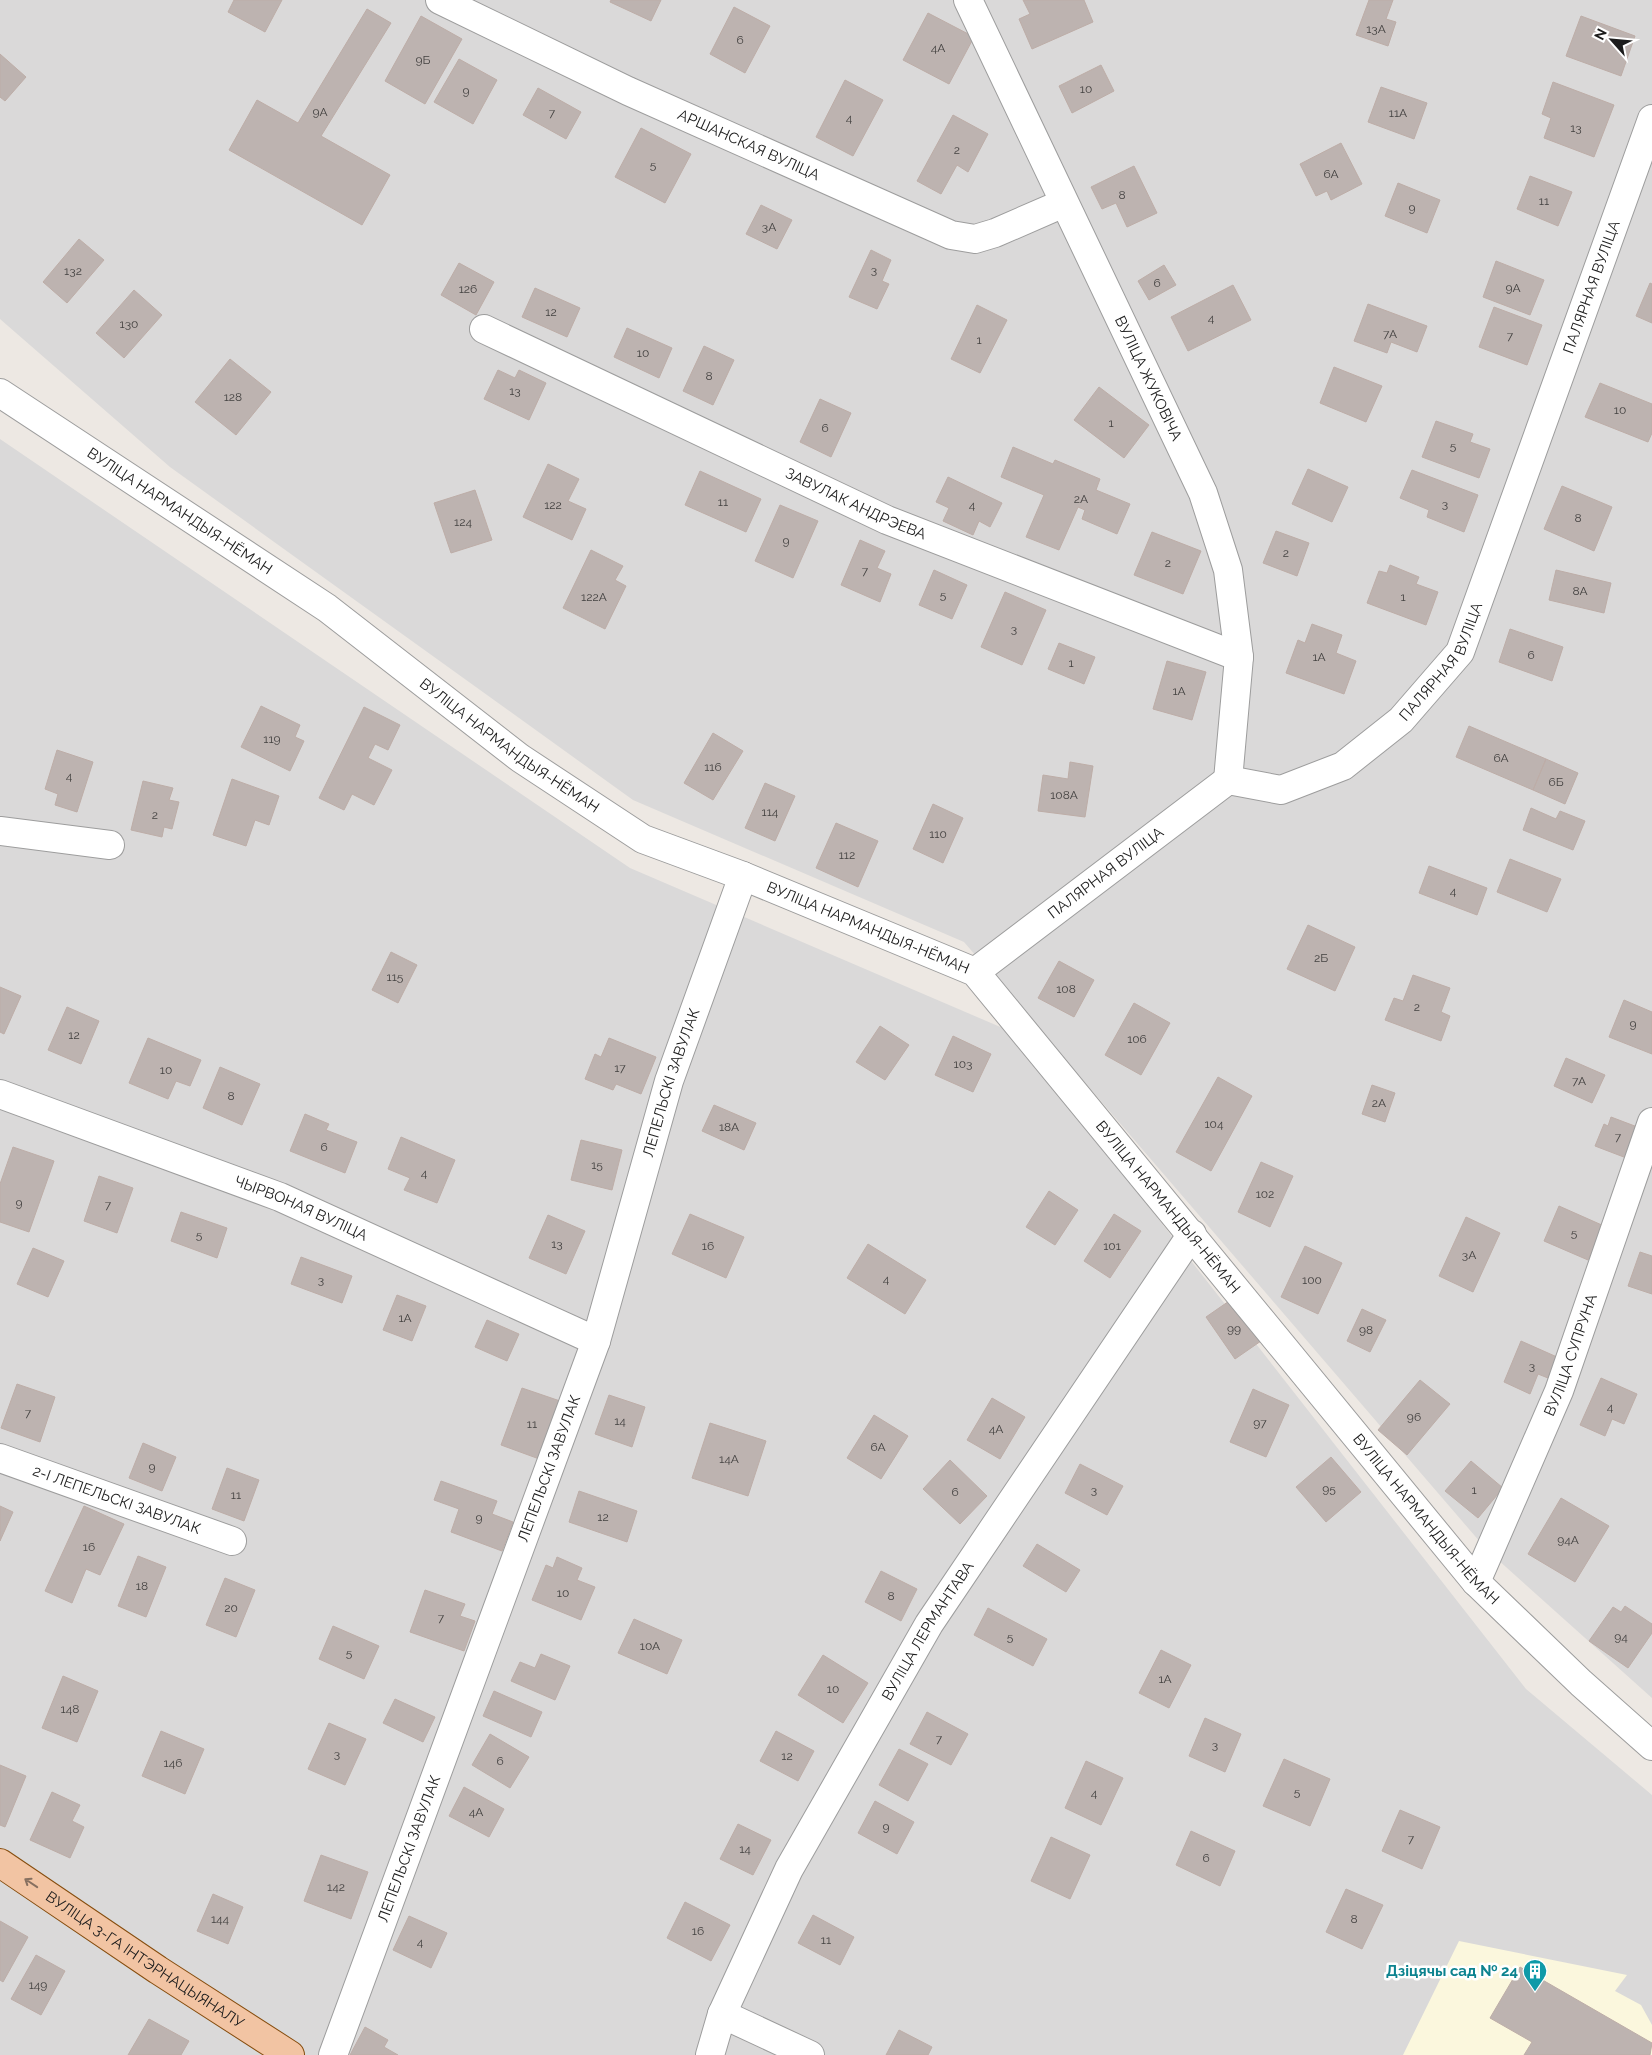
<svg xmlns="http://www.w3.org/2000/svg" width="1652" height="2055" font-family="Raleway,sans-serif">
<rect width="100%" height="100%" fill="#ede8e3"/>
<path fill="#dad9d9" d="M0 0H1652V1698L1487 1550 964 942 633 800 170 467 0 319Z
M0 439 630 868 1012 1032 1526 1689 1652 1795V2055H0Z"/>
<path fill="#fbf7dd" d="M1459 1941 1627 1975 1615 1991 1641 2005 1652 2025V2055H1403Z"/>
<path fill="#bdb3b0" stroke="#bdada7" d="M234 0H282L265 32 228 12Z
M611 0H661L651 21 610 2Z
M1023 0H1084L1093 22 1032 49 1019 19 1030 14Z
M1369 0H1393L1386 19 1396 22 1388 46 1356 35Z
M734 7 770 26 745 73 710 54Z
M367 9 391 23 321 136 390 175 362 225 229 150 257 100 298 123Z
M928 13 974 37 949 84 903 60Z
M421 16 462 39 425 104 385 81Z
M1581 16 1635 36 1621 76 1566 56Z
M0 54 26 77 5 101 0 97Z
M459 59 497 80 473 124 434 102Z
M1101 65 1114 91 1072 113 1059 86Z
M845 80 883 100 853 156 816 137Z
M1553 82 1614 105 1594 157 1544 138 1551 118 1542 114Z
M1381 87 1427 103 1414 139 1368 122Z
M538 88 581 112 566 139 523 115Z
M953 115 988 134 968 172 957 165 941 194 917 181Z
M641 128 691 154 665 203 615 177Z
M1341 143 1362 184 1331 200 1327 191 1316 196 1300 164Z
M1134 166 1157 213 1127 227 1116 203 1102 209 1091 187Z
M1530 176 1572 192 1558 226 1517 209Z
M1398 183 1440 200 1427 233 1385 216Z
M761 205 792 220 777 249 746 234Z
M79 239 104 260 67 303 43 282Z
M871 250 891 260 882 281 889 284 877 309 849 297Z
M1496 261 1544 280 1530 315 1483 297Z
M459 263 494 282 476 315 441 295Z
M1164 265 1176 285 1149 300 1138 281Z
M1650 283 1652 284V323L1636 316Z
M1233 285 1251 320 1188 351 1171 317Z
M535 288 580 308 567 337 522 317Z
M134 290 162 315 124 358 96 333Z
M1368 304 1427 326 1417 352 1391 342 1387 353 1354 341Z
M977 305 1007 320 980 373 951 359Z
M1494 307 1542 325 1527 365 1479 347Z
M627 328 672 348 659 378 614 357Z
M704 346 734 360 713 405 683 391Z
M230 359 271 392 236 435 195 402Z
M1334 367 1382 386 1366 422 1320 403Z
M498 370 515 378 519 370 546 383 529 420 484 399Z
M1600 383 1652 404V433L1648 442 1585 417Z
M1099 387 1149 425 1124 458 1074 420Z
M820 399 851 413 831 457 800 442Z
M1436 421 1473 434 1470 442 1490 449 1479 478 1422 457Z
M1013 447 1053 464 1055 460 1100 479 1096 490 1130 504 1117 534 1082 519 1085 510 1078 507 1059 550 1026 537 1044 495 1001 477Z
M548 464 579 479 568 501 586 509 572 540 523 517Z
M1308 469 1348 487 1332 522 1292 504Z
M1412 470 1478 495 1464 532 1427 517 1429 510 1400 498Z
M700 471 761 499 746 532 685 505Z
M948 477 1002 503 990 527 979 521 973 535 943 521 949 508 936 502Z
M1562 486 1612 507 1594 551 1544 529Z
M475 490 492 540 451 553 434 503Z
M780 505 818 521 793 578 755 561Z
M1276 531 1309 543 1297 576 1263 563Z
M1152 532 1201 551 1183 594 1134 575Z
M860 540 885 551 877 568 891 574 880 602 841 585Z
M591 550 623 566 615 580 626 586 605 629 563 608Z
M1390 565 1419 577 1416 584 1438 592 1426 625 1367 603 1379 571 1387 573Z
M934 570 967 585 952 619 919 605Z
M1556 570 1611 583 1604 613 1549 600Z
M1005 592 1046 610 1022 665 981 647Z
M1312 624 1342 635 1336 653 1356 661 1344 694 1286 673 1298 640 1305 643Z
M1510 629 1563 647 1552 681 1499 662Z
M1059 643 1095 657 1084 684 1048 669Z
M1167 661 1206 672 1192 720 1153 709Z
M261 706 300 725 295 737 304 741 290 771 241 747Z
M364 707 400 725 388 750 375 744 368 758 392 770 374 805 352 794 344 810 319 798Z
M1469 726 1546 759 1533 790 1456 757Z
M713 733 743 751 713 800 684 783Z
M57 750 93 762 77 812 55 805 58 794 45 789Z
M1546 759 1578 773 1565 804 1533 790Z
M1070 762 1093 766 1085 817 1038 811 1043 775 1068 779Z
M232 779 279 796 269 825 255 820 246 846 213 835Z
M143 781 173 788 169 800 179 802 172 829 164 827 162 837 131 830Z
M765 783 795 796 775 841 745 828Z
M933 804 963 818 943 863 913 849Z
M1531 808 1556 819 1560 811 1585 821 1573 850 1523 830Z
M836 823 878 841 858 887 816 868Z
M1510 859 1561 879 1547 912 1497 892Z
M1429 866 1487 888 1477 915 1419 893Z
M1308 925 1355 947 1335 991 1287 969Z
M391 952 417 965 398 1003 372 990Z
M1059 961 1094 980 1074 1017 1038 998Z
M1413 975 1450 988 1441 1012 1450 1016 1441 1041 1385 1020 1394 998 1403 1001Z
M0 987 21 996 4 1034 0 1032Z
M1624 1000 1652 1012V1054L1609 1037Z
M1134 1003 1170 1023 1141 1075 1105 1055Z
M67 1007 99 1021 81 1064 48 1050Z
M880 1026 909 1045 885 1080 856 1062Z
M953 1036 991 1054 973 1092 935 1075Z
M148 1038 201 1060 190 1086 176 1081 168 1099 129 1083Z
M609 1038 656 1057 641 1094 616 1084 613 1090 585 1079 595 1054 601 1057Z
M1566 1058 1605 1075 1592 1103 1554 1086Z
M220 1067 260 1084 242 1125 203 1108Z
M1218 1077 1252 1096 1211 1171 1176 1152Z
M1372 1085 1395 1093 1385 1122 1362 1114Z
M714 1105 756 1123 744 1150 702 1131Z
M305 1114 329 1124 326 1130 357 1142 345 1173 290 1151Z
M1611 1117 1640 1128 1629 1159 1595 1146 1604 1124 1608 1126Z
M401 1137 455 1160 437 1203 404 1190 410 1178 388 1169Z
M581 1140 622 1150 612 1190 571 1180Z
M13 1147 54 1161 29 1232 0 1222V1184Z
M1261 1162 1293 1176 1270 1227 1238 1212Z
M99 1176 133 1188 117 1233 84 1221Z
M1049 1191 1078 1210 1055 1245 1026 1227Z
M1559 1206 1604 1226 1588 1260 1544 1241Z
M181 1212 227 1228 217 1258 171 1241Z
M690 1214 744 1237 726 1278 672 1254Z
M1114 1214 1141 1231 1110 1278 1084 1261Z
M548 1215 585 1231 566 1274 529 1258Z
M1466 1217 1500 1233 1473 1292 1439 1276Z
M868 1244 926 1280 905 1314 847 1278Z
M1305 1246 1342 1263 1318 1314 1281 1297Z
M33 1248 64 1261 48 1297 17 1284Z
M1640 1252 1652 1256V1294L1628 1286Z
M301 1257 352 1276 342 1303 291 1284Z
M397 1295 426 1306 412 1341 383 1330Z
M1232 1299 1261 1341 1235 1359 1206 1317Z
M1362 1309 1386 1320 1370 1352 1347 1341Z
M487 1320 519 1334 507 1361 475 1347Z
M1521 1341 1557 1357 1548 1378 1538 1374 1530 1394 1504 1382Z
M1601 1378 1637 1394 1624 1424 1612 1419 1605 1436 1580 1425Z
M1420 1380 1450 1404 1407 1455 1378 1430Z
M17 1384 55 1397 40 1442 1 1428Z
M522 1388 563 1402 542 1460 501 1445Z
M1253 1389 1289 1405 1266 1457 1230 1442Z
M609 1395 645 1407 632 1447 595 1434Z
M992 1398 1025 1417 1000 1459 967 1440Z
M874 1415 908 1436 881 1479 847 1458Z
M710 1423 766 1441 748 1496 692 1478Z
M143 1443 176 1457 162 1491 129 1478Z
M1331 1457 1361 1492 1326 1522 1296 1487Z
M950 1460 987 1496 960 1524 923 1489Z
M1471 1461 1503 1488 1478 1518 1445 1491Z
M1080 1464 1123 1486 1107 1515 1065 1493Z
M227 1468 259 1480 244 1521 212 1509Z
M441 1481 497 1501 492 1514 513 1522 502 1551 451 1532 459 1509 434 1500Z
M579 1491 637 1511 627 1542 569 1522Z
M1561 1498 1609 1526 1575 1582 1528 1554Z
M0 1506 13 1512 0 1541Z
M84 1506 124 1524 100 1575 86 1569 72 1603 45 1591Z
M1037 1544 1080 1570 1066 1592 1023 1566Z
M138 1556 166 1567 146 1617 118 1606Z
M557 1557 582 1568 577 1580 595 1587 581 1620 532 1600 546 1565 553 1568Z
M881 1571 917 1589 901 1621 865 1602Z
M225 1578 255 1590 236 1637 206 1625Z
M425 1590 465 1604 460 1616 475 1621 464 1651 410 1632Z
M1625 1606 1652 1624V1633L1628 1668 1589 1641 1613 1607 1621 1612Z
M988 1608 1047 1639 1033 1666 974 1635Z
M634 1619 682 1640 667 1674 618 1653Z
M333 1626 379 1646 364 1679 319 1659Z
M1161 1650 1191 1665 1169 1708 1139 1693Z
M541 1654 570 1666 555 1700 511 1681 520 1662 535 1668Z
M823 1655 868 1683 843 1723 798 1695Z
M63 1676 98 1691 77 1742 42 1728Z
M494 1691 542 1712 531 1737 483 1716Z
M395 1699 435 1717 423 1742 383 1723Z
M927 1712 968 1734 951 1765 910 1744Z
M1205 1718 1241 1734 1225 1772 1189 1756Z
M329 1723 366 1739 345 1785 308 1769Z
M161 1731 204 1749 185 1794 142 1776Z
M776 1731 814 1751 798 1781 760 1761Z
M490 1734 529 1757 510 1788 472 1765Z
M899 1749 928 1764 908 1801 879 1785Z
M1284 1759 1330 1779 1310 1826 1263 1806Z
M1086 1761 1123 1778 1101 1825 1065 1808Z
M0 1765 26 1776 5 1827 0 1825Z
M464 1787 504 1809 489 1837 449 1816Z
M52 1792 80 1805 72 1821 84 1827 70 1858 30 1840Z
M875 1801 914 1822 897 1854 858 1833Z
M1400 1810 1440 1827 1422 1869 1382 1851Z
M738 1824 771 1840 753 1875 720 1859Z
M1191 1831 1235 1851 1220 1886 1176 1865Z
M1051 1837 1090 1855 1070 1899 1031 1881Z
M321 1855 368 1872 351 1919 304 1901Z
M1346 1889 1383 1905 1362 1949 1326 1932Z
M213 1894 243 1907 228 1944 197 1931Z
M685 1902 730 1925 711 1961 667 1938Z
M813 1915 854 1937 840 1965 798 1943Z
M409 1916 447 1933 431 1968 393 1950Z
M0 1921 28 1937 3 1982 0 1980Z
M36 1955 65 1971 41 2015 11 1999Z
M1520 1967 1652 2043 1650 2055H1524L1532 2042 1490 2018Z
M149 2019 189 2041 181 2055H128Z
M365 2027 388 2040 384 2047 398 2055H350Z
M899 2030 932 2047 928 2055H886Z"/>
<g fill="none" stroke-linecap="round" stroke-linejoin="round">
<g stroke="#9d9d9d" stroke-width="30">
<g id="minor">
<path id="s1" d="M440 0 628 91 951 235 975 239 995 233 1064 203"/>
<path id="s2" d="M968 0 1203 493 1228 570 1239 657 1228 780"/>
<path id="s3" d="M484 329 887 520 1239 657"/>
<path id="s4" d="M0 393 327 608 520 758 643 839 743 876 975 972 1476 1582 1581 1683 1652 1746"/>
<path d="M0 831 110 845"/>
<path id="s5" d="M975 972 1228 780 1281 790 1343 766 1401 720 1460 652 1652 119"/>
<path id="s6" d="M0 1094 280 1197 596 1341"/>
<path id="s7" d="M0 1458 232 1541"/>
<path id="s8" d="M1476 1582 1559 1391 1652 1122"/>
<path d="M722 2014 810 2055"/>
<path id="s9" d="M333 2055 596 1341 669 1081 743 876"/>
<path id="s10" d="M710 2055 722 2014 789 1869 929 1624 1192 1234"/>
</g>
</g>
<g stroke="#864d0e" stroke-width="30">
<g id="major">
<path id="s11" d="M0 1863 158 1970 290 2055"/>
</g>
</g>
<use href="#minor" stroke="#fff" stroke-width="28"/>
<use href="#major" stroke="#f2c4a3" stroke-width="28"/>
</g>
<defs><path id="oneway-shaft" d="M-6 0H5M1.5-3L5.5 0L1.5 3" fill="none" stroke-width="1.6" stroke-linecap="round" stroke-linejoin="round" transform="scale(1.25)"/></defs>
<use stroke="#877060" href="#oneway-shaft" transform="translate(31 1883) rotate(-146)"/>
<defs>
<g id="building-pin" transform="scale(1.25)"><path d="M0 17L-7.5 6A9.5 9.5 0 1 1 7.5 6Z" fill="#0f9aa8" stroke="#fff"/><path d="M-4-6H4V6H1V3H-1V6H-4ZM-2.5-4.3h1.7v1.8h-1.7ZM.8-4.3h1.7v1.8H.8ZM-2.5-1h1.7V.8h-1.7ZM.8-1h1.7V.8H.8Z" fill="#fff"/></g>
</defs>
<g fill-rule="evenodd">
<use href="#building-pin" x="1535" y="1971"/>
</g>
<g text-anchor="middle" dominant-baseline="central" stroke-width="5" stroke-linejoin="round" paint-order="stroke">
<g font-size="12" fill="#444241">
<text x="1376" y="29">13А</text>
<text x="740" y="40">6</text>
<text x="938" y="48">4А</text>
<text x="423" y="60">9Б</text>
<text x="1086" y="89">10</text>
<text x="466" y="91">9</text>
<text x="320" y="112">9А</text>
<text x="552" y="113">7</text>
<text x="1398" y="113">11А</text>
<text x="849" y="118">4</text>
<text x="1576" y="128">13</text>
<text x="957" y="150">2</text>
<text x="653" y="165">5</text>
<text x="1331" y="174">6А</text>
<text x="1122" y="195">8</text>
<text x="1544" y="201">11</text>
<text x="1412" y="208">9</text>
<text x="769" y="227">3А</text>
<text x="874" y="270">3</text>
<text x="73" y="271">132</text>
<text x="1157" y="283">6</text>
<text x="1513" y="288">9А</text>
<text x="468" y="289">126</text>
<text x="551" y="312">12</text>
<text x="1211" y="318">4</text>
<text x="129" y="324">130</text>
<text x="1390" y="334">7А</text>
<text x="1510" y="336">7</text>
<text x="979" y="340">1</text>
<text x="643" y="353">10</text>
<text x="709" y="376">8</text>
<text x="515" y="391">13</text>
<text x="233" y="397">128</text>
<text x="1620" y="410">10</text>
<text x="1111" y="423">1</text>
<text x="825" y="428">6</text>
<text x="1453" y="446">5</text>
<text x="1081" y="499">2А</text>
<text x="723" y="502">11</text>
<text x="1445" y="504">3</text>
<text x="553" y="505">122</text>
<text x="972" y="505">4</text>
<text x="1578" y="518">8</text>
<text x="463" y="522">124</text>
<text x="786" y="541">9</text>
<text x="1286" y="553">2</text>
<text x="1168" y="563">2</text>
<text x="865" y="571">7</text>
<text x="1580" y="591">8А</text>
<text x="943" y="595">5</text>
<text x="594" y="597">122А</text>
<text x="1403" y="597">1</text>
<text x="1014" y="629">3</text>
<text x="1531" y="655">6</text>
<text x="1319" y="657">1А</text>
<text x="1071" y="663">1</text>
<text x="1179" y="691">1А</text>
<text x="272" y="739">119</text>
<text x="1501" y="758">6А</text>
<text x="713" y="767">116</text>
<text x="69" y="776">4</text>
<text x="1556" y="782">6Б</text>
<text x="1064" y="795">108А</text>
<text x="770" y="812">114</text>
<text x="155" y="815">2</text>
<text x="938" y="834">110</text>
<text x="847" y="855">112</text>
<text x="1453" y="891">4</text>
<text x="1321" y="958">2Б</text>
<text x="395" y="977">115</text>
<text x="1066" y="989">108</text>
<text x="1417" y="1007">2</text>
<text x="1633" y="1024">9</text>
<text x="74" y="1035">12</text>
<text x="1137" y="1039">106</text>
<text x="963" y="1064">103</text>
<text x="620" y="1068">17</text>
<text x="166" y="1070">10</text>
<text x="1579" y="1081">7А</text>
<text x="231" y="1096">8</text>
<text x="1379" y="1103">2А</text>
<text x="1214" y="1124">104</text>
<text x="729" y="1127">18А</text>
<text x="1618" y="1137">7</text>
<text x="324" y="1147">6</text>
<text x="597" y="1165">15</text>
<text x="424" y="1173">4</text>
<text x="1265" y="1194">102</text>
<text x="19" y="1203">9</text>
<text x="108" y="1205">7</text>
<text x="1574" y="1233">5</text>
<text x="199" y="1235">5</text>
<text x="557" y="1244">13</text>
<text x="708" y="1246">16</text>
<text x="1112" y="1246">101</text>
<text x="1469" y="1255">3А</text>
<text x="886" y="1279">4</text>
<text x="321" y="1280">3</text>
<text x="1312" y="1280">100</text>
<text x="405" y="1318">1А</text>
<text x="1234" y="1329">99</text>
<text x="1366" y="1330">98</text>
<text x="1532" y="1366">3</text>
<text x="1610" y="1407">4</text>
<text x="28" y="1413">7</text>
<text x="1414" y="1417">96</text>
<text x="620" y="1421">14</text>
<text x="1260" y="1423">97</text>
<text x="532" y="1424">11</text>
<text x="996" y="1429">4А</text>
<text x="878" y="1447">6А</text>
<text x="729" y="1459">14А</text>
<text x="152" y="1467">9</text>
<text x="1329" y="1489">95</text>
<text x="1094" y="1490">3</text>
<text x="1474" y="1490">1</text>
<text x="955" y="1492">6</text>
<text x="236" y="1495">11</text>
<text x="603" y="1517">12</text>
<text x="479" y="1518">9</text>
<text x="1568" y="1540">94А</text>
<text x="89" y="1547">16</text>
<text x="142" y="1586">18</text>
<text x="563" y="1593">10</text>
<text x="891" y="1596">8</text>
<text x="231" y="1608">20</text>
<text x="441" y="1618">7</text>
<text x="1010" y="1637">5</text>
<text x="1621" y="1637">94</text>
<text x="650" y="1646">10А</text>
<text x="349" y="1653">5</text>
<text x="1165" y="1679">1А</text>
<text x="833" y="1689">10</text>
<text x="70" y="1709">148</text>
<text x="939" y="1739">7</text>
<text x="1215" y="1745">3</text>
<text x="337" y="1754">3</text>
<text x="787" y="1756">12</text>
<text x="500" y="1761">6</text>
<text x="173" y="1763">146</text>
<text x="1297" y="1792">5</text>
<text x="1094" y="1793">4</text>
<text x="476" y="1812">4А</text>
<text x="886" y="1827">9</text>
<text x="1411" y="1839">7</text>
<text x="745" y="1849">14</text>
<text x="1206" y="1858">6</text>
<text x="336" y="1887">142</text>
<text x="220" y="1919">144</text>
<text x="1354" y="1919">8</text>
<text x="698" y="1931">16</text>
<text x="826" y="1940">11</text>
<text x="420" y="1942">4</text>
<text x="38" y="1985">149</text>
</g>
<g font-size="15" fill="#1c1c1c" stroke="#fff">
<text stroke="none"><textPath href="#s1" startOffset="341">АРШАНСКАЯ ВУЛІЦА</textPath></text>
<text stroke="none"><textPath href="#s5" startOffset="990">ПАЛЯРНАЯ ВУЛІЦА</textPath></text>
<text stroke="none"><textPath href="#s2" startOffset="419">ВУЛІЦА ЖУКОВІЧА</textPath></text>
<text stroke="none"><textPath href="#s3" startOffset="411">ЗАВУЛАК АНДРЭЕВА</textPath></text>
<text stroke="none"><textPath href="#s4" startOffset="215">ВУЛІЦА НАРМАНДЫЯ-НЁМАН</textPath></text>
<text stroke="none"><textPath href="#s5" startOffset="584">ПАЛЯРНАЯ ВУЛІЦА</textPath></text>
<text stroke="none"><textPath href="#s4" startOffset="620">ВУЛІЦА НАРМАНДЫЯ-НЁМАН</textPath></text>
<text stroke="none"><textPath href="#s5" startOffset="164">ПАЛЯРНАЯ ВУЛІЦА</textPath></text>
<text stroke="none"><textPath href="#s4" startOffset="1025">ВУЛІЦА НАРМАНДЫЯ-НЁМАН</textPath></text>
<text stroke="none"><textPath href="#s9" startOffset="1030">ЛЕПЕЛЬСКІ ЗАВУЛАК</textPath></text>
<text stroke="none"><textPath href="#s4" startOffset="1445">ВУЛІЦА НАРМАНДЫЯ-НЁМАН</textPath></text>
<text stroke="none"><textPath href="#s6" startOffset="322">ЧЫРВОНАЯ ВУЛІЦА</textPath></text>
<text stroke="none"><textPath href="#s8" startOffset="246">ВУЛІЦА СУПРУНА</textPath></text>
<text stroke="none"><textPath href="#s9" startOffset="625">ЛЕПЕЛЬСКІ ЗАВУЛАК</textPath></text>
<text stroke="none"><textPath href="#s7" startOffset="124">2-І ЛЕПЕЛЬСКІ ЗАВУЛАК</textPath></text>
<text stroke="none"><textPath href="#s4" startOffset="1850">ВУЛІЦА НАРМАНДЫЯ-НЁМАН</textPath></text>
<text stroke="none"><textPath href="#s10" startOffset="478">ВУЛІЦА ЛЕРМАНТАВА</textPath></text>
<text stroke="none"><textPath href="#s9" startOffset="220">ЛЕПЕЛЬСКІ ЗАВУЛАК</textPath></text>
<text stroke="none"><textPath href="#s11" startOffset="174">ВУЛІЦА 3-ГА ІНТЭРНАЦЫЯНАЛУ</textPath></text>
</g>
<g font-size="15" font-weight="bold" fill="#0d838f" stroke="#fff" text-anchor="end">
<text x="1518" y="1971">Дзіцячы сад № 24</text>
</g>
</g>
<g transform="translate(1612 40) rotate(297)" stroke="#ffffff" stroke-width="4" paint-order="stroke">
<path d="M0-4L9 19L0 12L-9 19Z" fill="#1c1c1c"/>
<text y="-8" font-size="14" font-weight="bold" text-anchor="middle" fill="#1c1c1c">N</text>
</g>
</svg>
